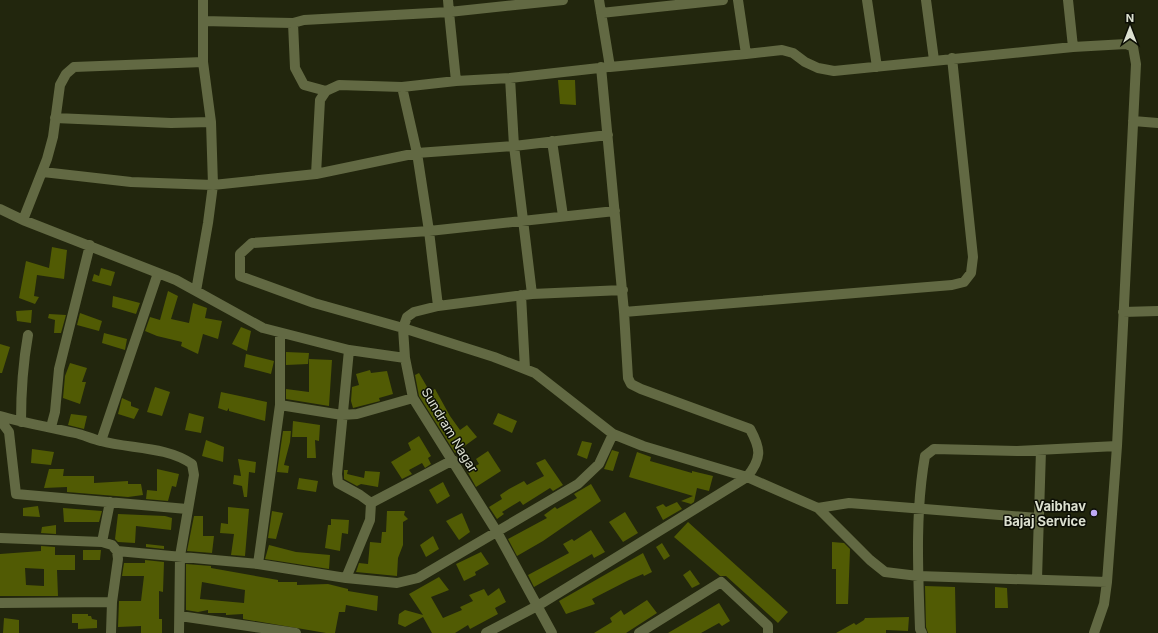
<svg xmlns="http://www.w3.org/2000/svg" width="1158" height="633" font-family="Inter,sans-serif">
<rect width="100%" height="100%" fill="#22260d"/>
<path fill="#515b04" fill-rule="evenodd" d="M558 80H575L576 105 560 104Z
M52 247 67 250 64 279 37 275 34 296 39 297 35 304 19 298 26 261 49 268Z
M101 268 115 272 111 286 92 281 94 274 99 276Z
M168 291 178 296 171 319 189 323 193 303 207 308 205 318 222 321 218 339 203 334 198 354 181 346 182 342 157 336 145 331 150 317 160 320Z
M113 296 140 303 136 314 112 307Z
M32 310 31 323 17 321 16 311Z
M80 313 102 321 99 331 77 325Z
M49 314 66 315 61 333H54L55 320 48 318Z
M241 327 251 331 247 351 232 344Z
M104 333 127 339 125 350 102 343Z
M0 344 10 347 2 373H0Z
M286 352 309 353 308 364 286 365Z
M246 354 274 361 271 374 244 367Z
M309 359 332 360 329 406 286 399V389L309 392Z
M70 363 87 368 82 382H86L80 404 63 398 65 376Z
M370 370 371 373 387 371 393 394 379 398 380 401 353 408 351 401 352 387 359 385 356 374Z
M419 373 430 392 435 389 450 416 460 430 467 425 477 437 455 453 419 396 415 375Z
M155 387 170 392 162 416 147 412Z
M221 392 267 402 265 421 229 411V408L227 411 218 408Z
M122 398 131 402V406L139 409 134 419 118 414Z
M189 413 204 417 201 433 185 430Z
M498 413 517 421 512 433 493 424Z
M71 414 87 416 84 429 68 425Z
M293 421 320 425 319 441 315 440 316 458H307V437H292Z
M283 431H291L290 442 284 465 289 466 288 473 277 472Z
M419 436 431 456 428 458 431 464 425 468 422 463 409 470 412 474 402 479 391 462 411 450 408 443Z
M206 440 224 447 223 462 202 456Z
M582 441 592 443 587 459 577 455Z
M32 449 54 452 51 465 31 463Z
M612 450 619 452 613 471 604 469Z
M488 451 501 471 476 487 467 471 479 464 476 459Z
M637 452 651 457 650 461 692 473V471L713 476 709 491 697 488 694 502 691 504 681 501 693 496 629 477Z
M238 459 256 462 255 473 249 472 247 497H244L242 486 233 484 234 475 241 476Z
M545 459 563 485 553 491 550 488 523 505 520 501 502 512 504 514 497 519 489 507 502 499 500 495 509 489 524 481 527 485 544 476 536 463Z
M49 469H64L63 476H94V483L128 481V484H141L143 495 128 497 67 492V487L44 488Z
M157 469 179 474 176 487 172 486 168 501 146 499 147 490 157 491Z
M344 470H348L347 474 364 478 365 471 380 472 378 487 361 484 357 486 344 479Z
M299 478 318 481 316 492 297 489Z
M443 482 450 496 437 504 429 490Z
M591 484 601 501 543 541 517 556 508 539 547 518 544 515 555 507 557 509 577 498 574 494Z
M677 502 682 509 663 520 656 507 663 504 666 507Z
M38 506 40 517 23 516V508Z
M228 507 249 509 245 556 231 555 234 534 220 533 221 523 228 524Z
M63 508 102 511 99 522H64Z
M272 511 283 513 276 539 268 538Z
M387 511H405L404 515 408 519 403 522V545L398 558 397 576 356 572 359 563 368 564 370 542 381 543 382 532H386Z
M625 512 638 533 623 542 609 522Z
M462 513 470 532 459 540 446 521Z
M118 514 165 516 172 518 171 530 136 526 135 543 118 542 115 539Z
M194 516H203V536H214L212 553 187 551Z
M331 519 349 520 348 534 342 533 340 551 325 548 328 525H331Z
M688 522 788 612 778 623 726 576H720L674 537Z
M56 525V534L41 533 42 527Z
M591 530 605 552 594 558 592 554 534 587 528 575 569 553 563 544 572 539 574 541Z
M433 536 439 549 426 557 420 545Z
M832 542 844 543 850 549 848 604H836V569H832Z
M662 543 670 556 664 560 656 547Z
M146 544 164 546V549L146 547Z
M269 545 296 552 330 555 329 569 265 559Z
M41 546 55 547V555H75V570H57L58 596H0V554L41 551ZM25 568 44 569V586L26 585Z
M83 550H101L100 560H83Z
M481 552 489 564 475 572 476 575 464 581 456 564Z
M643 553 652 572 644 576 643 574 629 580 592 599 595 604 566 614 559 601Z
M145 560 164 562 163 592 159 591V619H162V633H141V626L118 627 119 601H141L144 576H122L124 563H145Z
M186 564 211 566V568L278 580V582H297V585L328 584 348 589V591L378 596 377 611 346 605 345 612H339L335 633H326L243 619V614L226 615V613H208V610L198 612 186 610ZM202 582 245 590 244 603 200 599Z
M690 570 700 584 692 588 683 575Z
M439 577 449 590 431 597 443 618 462 610 460 607 473 601 469 595 484 589 488 596 499 588 506 602 495 608 498 614 485 621 470 629 468 625 455 633H432L423 617 405 627 398 624 399 614 405 610 423 615 409 594Z
M925 586 955 587 956 633H928L926 627Z
M995 587 1007 588 1008 608H995Z
M647 600 657 613 626 633H594L612 622 610 618 621 610 624 615Z
M719 603 730 621 722 626 719 623 701 633H668Z
M72 614H88V616H91L92 619 97 620V628L78 629V623H72Z
M909 617 908 631 886 630V633H836L854 623 856 625 864 620 865 618Z
M4 618 19 620V633H3Z"/>
<g fill="none" stroke-linecap="round" stroke-linejoin="round">
<path stroke="#626943" stroke-width="10" d="M448 0 449 12 563 0
M599 0 610 67 746 54 738 0
M867 0 877 67
M926 0 934 60
M1068 0 1073 47 1126 44 1133 47 1136 64 1117 446 1107 582 1104 604 1094 633
M601 13 723 0
M203 21 293 23 304 20 449 12 456 81 402 87 417 153 514 146 608 135
M293 23 295 68 304 85 326 91
M746 54 782 50 793 53 805 62 818 68 834 71 1073 47
M601 67 624 312 952 285 964 282 971 273 973 257 952 58
M510 78 514 146 532 294
M456 81 510 78 608 67
M55 118 171 123 211 122
M1133 121 1158 123
M552 141 563 216
M43 172 131 182 213 185 316 174 417 153 429 231 438 306
M316 174 320 100 326 91 339 85 402 87
M0 209 23 220 176 280 263 328 349 350 405 358
M615 211 429 231 252 243 240 254V276L314 303 403 328 494 357 535 373 613 434 643 446 747 477 818 508 870 560 885 572 918 576 1107 582
M23 220 47 159 53 137 60 85 66 74 74 67 203 62
M196 291 208 223 213 185 211 122 203 62V0
M521 295 525 369
M1123 312 1158 311
M280 405 342 415 357 414 413 398
M0 416C24 423 50 427 75 433 84 435 92 439 101 441 130 449 166 446 192 464L194 475 180 556 179 633
M0 420 9 432 16 494 187 509
M21 422C21 393 23 363 28 335
M51 427 55 412 59 369 90 245
M101 441 158 273
M371 503 453 460
M818 508 849 503 1038 518
M0 538 102 542 112 545 117 551 118 559 112 602 111 633
M102 542 110 502
M117 551 258 564 346 578 397 583 418 578 578 484 599 464 613 434
M258 564 280 405V333
M346 578 370 520 371 503 360 495 338 483 337 474 349 350
M1037 579 1041 450
M0 603 112 602
M180 616 296 633
M486 633 539 605 747 477C762 458 761 449 750 429L641 389 631 384 628 378 624 312
M552 633 497 532 413 398 405 358 403 328 407 317 414 312 438 306 532 294 623 290
M639 633 721 582 768 626V633
M922 633 920 629C918 572 915 512 925 456L934 449 1017 451 1117 446"/>
</g>
<circle fill="#bea9f4" stroke="#0c0e05" stroke-width="1.5" cx="1094" cy="513" r="4"/>
<g text-anchor="middle" dominant-baseline="central" stroke-width="3" stroke-linejoin="round" paint-order="stroke">
<g font-size="13" fill="#dce0d0" stroke="#0c0e05">
<text transform="translate(450 430) rotate(59)">Sundram Nagar</text>
</g>
<g font-size="13" font-weight="bold" fill="#dce0d0" stroke="#0c0e05" text-anchor="end">
<text x="1086" y="506">Vaibhav<tspan x="1086" dy="15">Bajaj Service</tspan></text>
</g>
</g>
<g transform="translate(1130 28)" stroke="#0c0e05" stroke-width="3" paint-order="stroke">
<path d="M0-3L7 15L0 10L-7 15Z" fill="#dce0d0"/>
<text y="-6" font-size="11" font-weight="bold" text-anchor="middle" fill="#dce0d0">N</text>
</g>
</svg>
